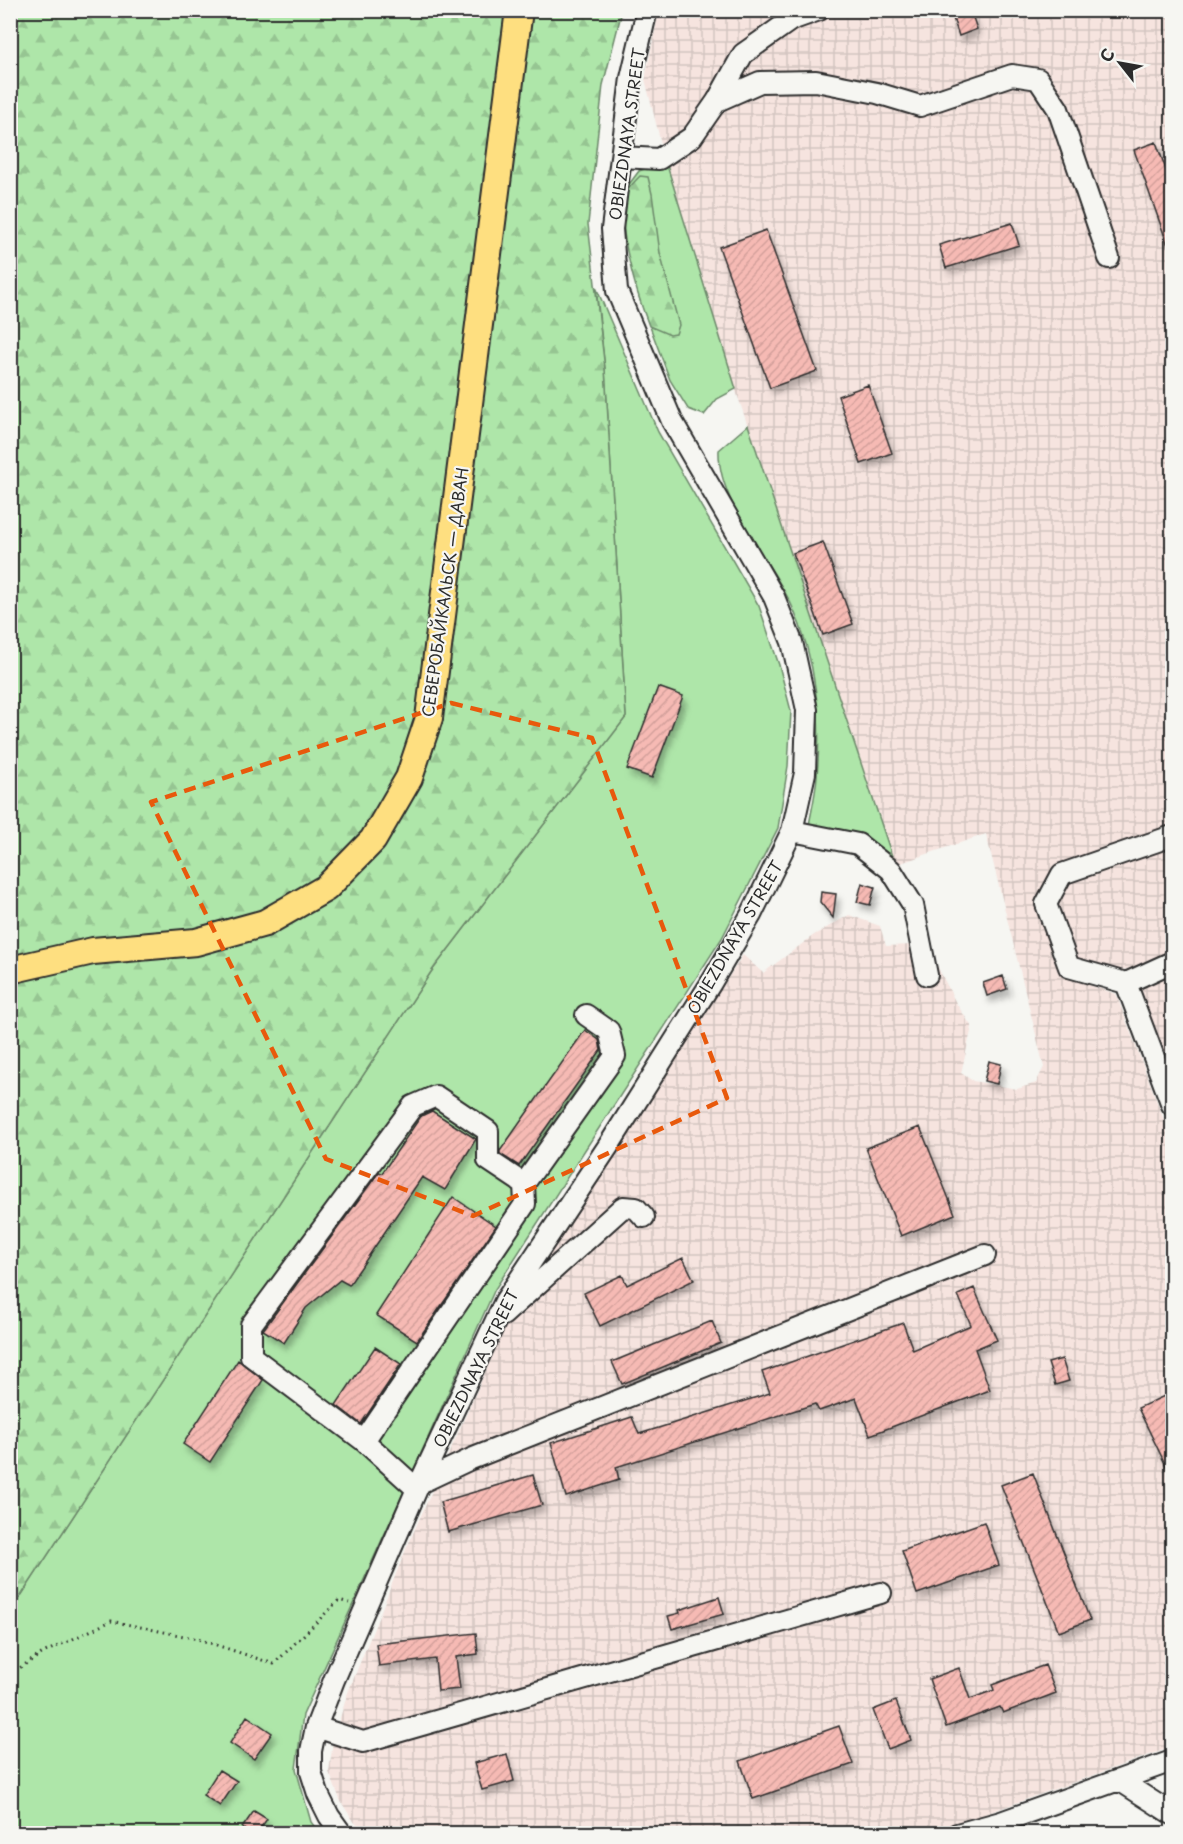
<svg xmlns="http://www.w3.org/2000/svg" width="1183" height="1844" font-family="'Playpen Sans',sans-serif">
<defs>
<pattern id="industrial-grid" width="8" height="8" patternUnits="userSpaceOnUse" patternTransform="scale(1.5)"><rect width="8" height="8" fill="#f6e4df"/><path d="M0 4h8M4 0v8" fill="none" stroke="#d3c4c0"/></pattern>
<pattern id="forest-firs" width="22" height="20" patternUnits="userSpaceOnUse" patternTransform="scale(1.5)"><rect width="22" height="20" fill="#aee6a9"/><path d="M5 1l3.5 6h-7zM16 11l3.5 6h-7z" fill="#96c592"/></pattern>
<pattern id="building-hatch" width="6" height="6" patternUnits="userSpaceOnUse" patternTransform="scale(1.5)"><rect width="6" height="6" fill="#f6bab4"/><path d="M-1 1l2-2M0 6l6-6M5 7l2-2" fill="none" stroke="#d3a09b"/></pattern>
<filter id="shadow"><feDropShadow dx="3.5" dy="6" stdDeviation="3" flood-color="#0004"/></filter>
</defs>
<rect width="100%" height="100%" fill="#f6f6f2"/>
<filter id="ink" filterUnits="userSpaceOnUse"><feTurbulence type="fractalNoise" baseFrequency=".0167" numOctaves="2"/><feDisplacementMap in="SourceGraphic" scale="12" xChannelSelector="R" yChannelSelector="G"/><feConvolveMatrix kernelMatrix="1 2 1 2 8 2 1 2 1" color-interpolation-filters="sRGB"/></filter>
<g filter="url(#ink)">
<path fill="url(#industrial-grid)" d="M659 11H1172V1073L1133 968 1069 978 1116 994 1172 1141V1747L971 1819 914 1834 376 1833 355 1823 341 1802 329 1772 333 1741 347 1695 406 1549 514 1308 743 955 763 973 814 935 849 915 880 926 886 946 911 945 930 952 956 1003 972 1027 961 1073 973 1081 1017 1089 1036 1083 1044 1067 986 834 895 865 684 236 645 79Z"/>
<path fill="#aee6a9" stroke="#6c886a" stroke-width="1.5" d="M666 162 736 389 717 399 704 415 688 409 670 380 640 300 627 247 624 191 639 171Z
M596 287 658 432 759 606 779 665 791 711 788 766 778 828 722 938 495 1289 303 1715 296 1769 311 1822 319 1833 11 1834V1611L431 972 626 717 605 369Z
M748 425 895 865 809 825C812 809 816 792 817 776 822 719 816 658 792 606 771 560 717 502 719 450Z"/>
<path fill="url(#forest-firs)" stroke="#6c886a" stroke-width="1.5" d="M11 11H622L603 85 588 224 605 369 626 717 431 972 11 1611Z
M640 176 648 177 652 194 660 253 679 325 676 334 670 335 649 326C638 297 612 218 628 190 631 185 636 180 640 176Z"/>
<path fill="url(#building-hatch)" stroke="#2b2b2b" stroke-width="1.5" filter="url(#shadow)" d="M971 12 977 29 959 36 953 18Z
M1156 142 1173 189V254H1171L1134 150Z
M1012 223 1019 245 946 268 939 245Z
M766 230 817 371 770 388 719 247Z
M868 385 892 453 861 464 838 396Z
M823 542 853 624 823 635 793 553Z
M658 687 683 696 652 778 627 769Z
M862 883 875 887 870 905 857 902Z
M821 892 836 894 833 918 820 902Z
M1003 976 1007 989 987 996 983 983Z
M585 1030 599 1040 601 1050 519 1166 500 1154V1151Z
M989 1061 1001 1064 997 1084 984 1081Z
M432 1111 476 1139 445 1190 422 1177 349 1285 340 1280 306 1308 284 1343 263 1330 379 1172 382 1173 421 1116Z
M920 1127 955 1214 901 1236 866 1148Z
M453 1197 496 1226 417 1341 376 1315Z
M683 1258 694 1280 600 1326 584 1293 622 1275 627 1285Z
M974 1288 997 1340 975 1349 990 1390 870 1435 856 1398 819 1411 815 1404 616 1467 619 1480 566 1497 551 1443 632 1417 639 1434 770 1393 762 1372 903 1323 913 1350 971 1325 958 1295Z
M712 1321 721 1343 622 1384 612 1362Z
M375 1347 401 1364 361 1424 336 1405Z
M1062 1359 1069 1381 1055 1385 1048 1363Z
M238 1360 263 1380 210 1462 183 1444Z
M1173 1392V1480L1138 1408Z
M1033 1473 1090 1620 1059 1632 1001 1485Z
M533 1475 542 1505 448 1532 440 1502Z
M984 1522 999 1565 917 1594 902 1551Z
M719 1597 724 1614 672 1629 668 1616 680 1613 679 1610Z
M476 1633 478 1654 456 1657 460 1689 438 1691 435 1659 379 1666 376 1644Z
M1045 1665 1056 1693 1003 1713 1000 1707 946 1727 929 1679 959 1668 970 1699 994 1690 992 1685Z
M896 1701 911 1740 888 1749 873 1710Z
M247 1716 272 1733 254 1759 230 1743Z
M839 1726 853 1764 753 1799 740 1761Z
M507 1754 514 1781 482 1790 474 1763Z
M219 1770 237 1781 220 1806 203 1795Z
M254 1811 267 1819 257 1833H250L242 1828Z"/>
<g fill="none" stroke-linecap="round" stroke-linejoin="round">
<g stroke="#2b2b2b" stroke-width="24">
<path id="minor" d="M717 101 760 82 816 81 877 93 920 106 1012 75 1038 79 1058 109 1109 258
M621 157 659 159 692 137 717 101 743 54 791 20 819 10
M792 831 858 844 891 870 913 905 927 975
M1172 836 1062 874 1046 904 1069 967 1126 983 1172 962
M1126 983 1172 1105
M524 1184 615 1056 609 1031 586 1015
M503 1315 623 1207 636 1208 644 1217
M364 1441 525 1204 524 1184 488 1160V1131L436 1096 413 1106 251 1325V1356L364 1441 417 1489
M420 1483 471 1459 985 1255
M316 1727 363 1742 881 1593
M1119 1780 1172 1814
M342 1834 329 1816 318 1794 311 1772V1751L316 1727 334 1680 417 1489 505 1301 609 1145 711 983 751 915 792 831 805 773 807 710 792 642 774 597 672 421 617 291 612 229 631 78 647 10
M957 1834 1001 1822 1172 1761"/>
</g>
<g stroke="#2b2b2b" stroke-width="30">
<path id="major" d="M10 970 93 951 196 942 265 923 326 888 373 840 409 778 429 718 519 10"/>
</g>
<path stroke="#2b2b2b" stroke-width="3" stroke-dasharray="1.5 4.5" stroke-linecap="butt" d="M10 1674 43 1653 111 1621 198 1639 274 1664 339 1600 349 1603"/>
<use href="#minor" stroke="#f6f6f2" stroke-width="20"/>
<use href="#major" stroke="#fedf80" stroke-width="26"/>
</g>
</g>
<path fill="none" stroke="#e8590c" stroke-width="4.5" stroke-dasharray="12 8" stroke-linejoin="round" d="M451 703 592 738 727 1098 473 1216 326 1159 151 802Z"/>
<g text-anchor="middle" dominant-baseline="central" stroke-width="4.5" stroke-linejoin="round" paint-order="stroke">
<g font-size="16" fill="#2b2b2b" stroke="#f6f6f2">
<text transform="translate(626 134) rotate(-82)">OBIEZDNAYA STREET</text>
<text transform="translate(444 592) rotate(-82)">СЕВЕРОБАЙКАЛЬСК — ДАВАН</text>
<text transform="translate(734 937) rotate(-60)">OBIEZDNAYA STREET</text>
<text transform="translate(475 1368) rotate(-64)">OBIEZDNAYA STREET</text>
</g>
</g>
<rect width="1183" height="1844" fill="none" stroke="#f6f6f2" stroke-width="36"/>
<rect x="18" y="18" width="1147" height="1808" fill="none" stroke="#2b2b2b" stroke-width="2" filter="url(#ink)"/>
<g transform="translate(1120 63) rotate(301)" stroke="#f6f6f2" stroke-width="4.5" paint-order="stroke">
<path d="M0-4.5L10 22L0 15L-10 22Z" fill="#2b2b2b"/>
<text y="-9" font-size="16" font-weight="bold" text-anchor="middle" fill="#2b2b2b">С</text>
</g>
</svg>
